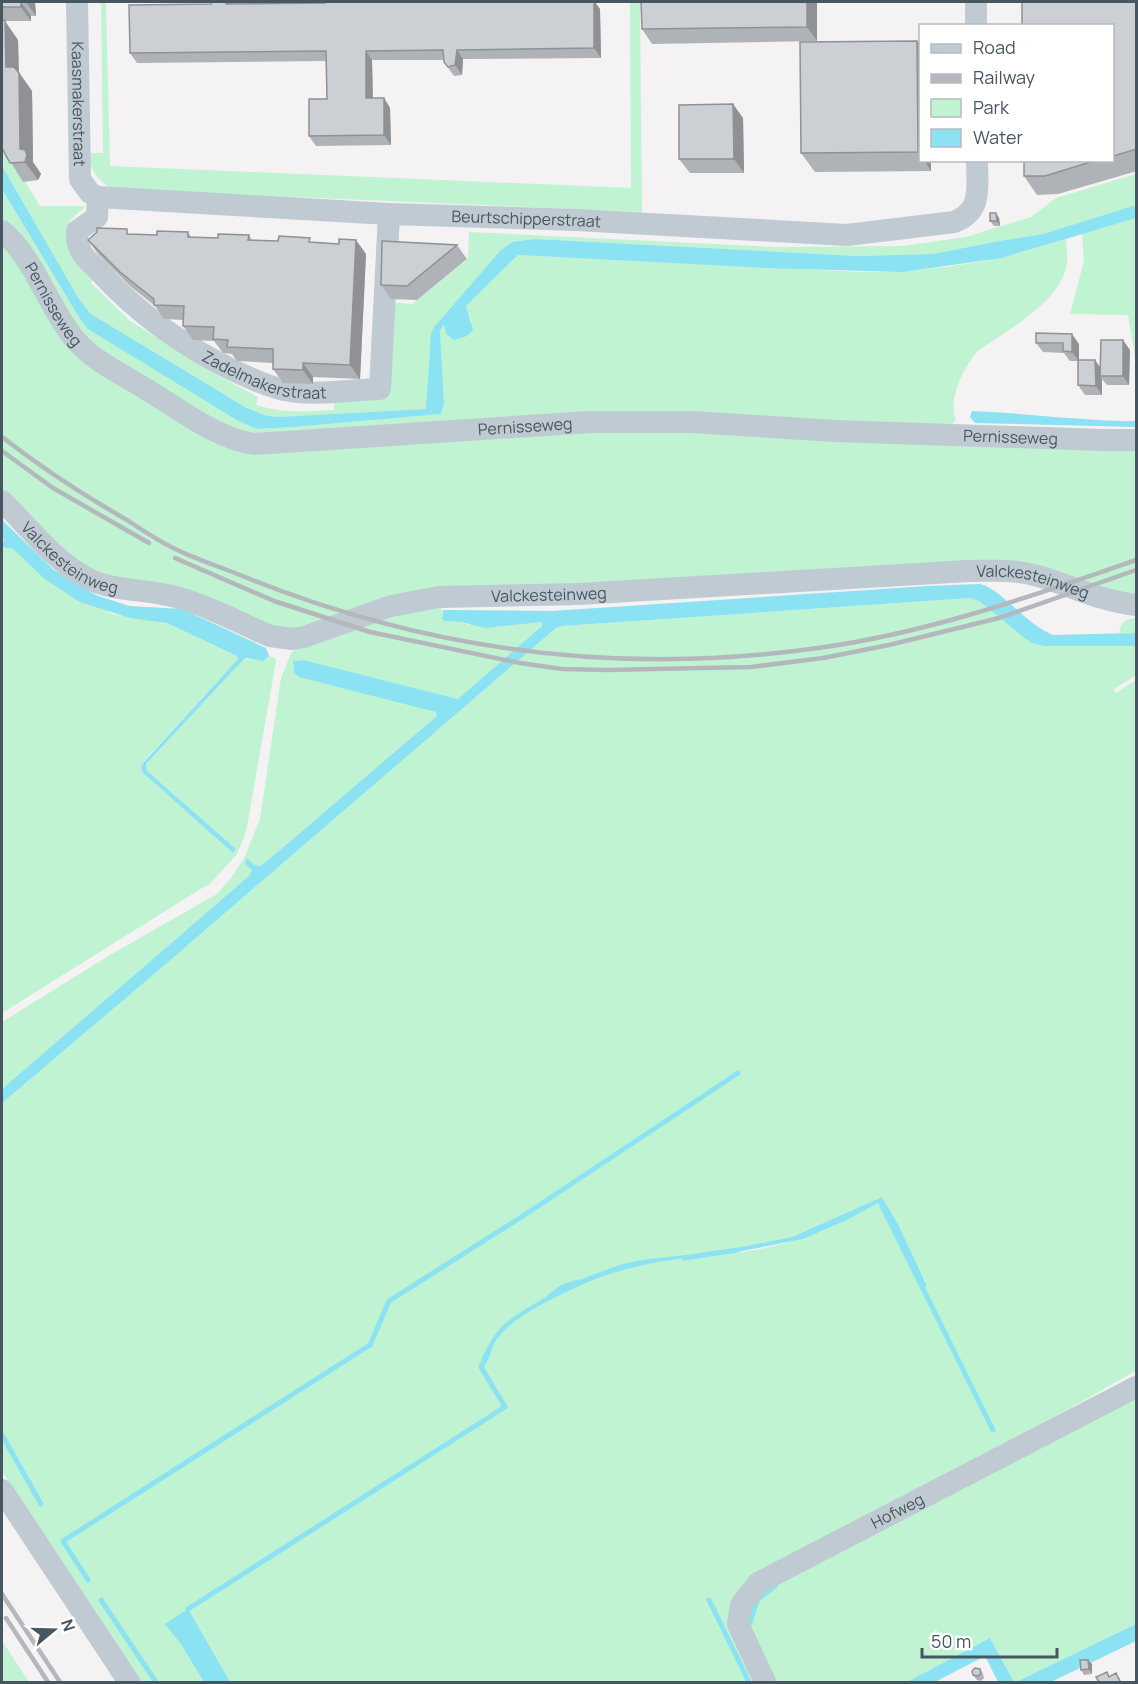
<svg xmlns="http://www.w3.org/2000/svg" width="1138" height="1684" font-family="Manrope,sans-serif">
<rect width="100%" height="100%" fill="#f4f2f2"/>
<path fill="#bff3d1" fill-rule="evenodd" d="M101 2H106L110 166 631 188 630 2H640L642 212 113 189C97 180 90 171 90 153H103Z
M2 145 40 206H86L70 220 67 230 93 276 91 283 129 320 201 366 258 397 256 405C282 413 307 412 334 410V402L385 397 387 302 412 304 468 259 469 232 773 247 903 246 966 237 1031 217 1056 198 1136 174V205L1043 234 999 241 933 254 857 256 536 239 512 242 500 251 434 327 429 358 427 409 277 417 264 415 245 407 91 314 79 299 2 166Z
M2 189 80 319 258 429 294 427 441 414 444 403 440 331 444 323 472 321 466 312V306L518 255 862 272C909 272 954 267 1000 258 1022 254 1044 245 1066 239 1067 249 1068 258 1066 268 1058 303 1006 331 978 351 964 366 947 400 956 420L951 425 693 419 249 438 87 348 2 221Z
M1136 218V362L1128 315 1070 314 1084 261 1082 234Z
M2 240 51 315 234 445 635 428 1136 443V594L1098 591 1061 577 537 590 287 632 87 570 2 492Z
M2 547 13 549 26 560 112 614 167 623 237 656 238 659 143 762 141 767 142 772 233 853 236 849 147 771 146 764 243 660C253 657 261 665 269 656L275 658 276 661 246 832 237 854 208 886 207 885 2 1013Z
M970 598 979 601 1006 623 1045 646H1136V675L1114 689 1116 693 1136 680V1371L988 1454 732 1605 759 1682H137L2 1471V1103L153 975 556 628 562 626ZM882 1197 899 1226 927 1285 924 1287 894 1227 878 1203C866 1208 856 1215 845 1221 810 1238 771 1249 732 1253V1249L792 1237Z
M437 603 442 610V619L445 621 461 622 469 625 541 622 542 626 458 699 303 660 293 661 294 672 436 712 437 716 261 866 254 865 247 859 252 870 249 876 2 1089V1022L110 955 217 894 231 878 244 858 260 819 281 678 291 653 298 647Z
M1136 618V633H1119C1121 622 1126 619 1136 618Z
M1136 1392V1624L1016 1682H1014L990 1638 907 1682H767L745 1636 753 1596Z
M2 1641 29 1682H2Z"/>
<path fill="#8ae2f2" d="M2 166 79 299 91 314 245 407 264 415 277 417 426 409 431 333 434 327 500 251 512 242 535 239 857 256 933 254 999 241 1043 234 1136 205V218L1002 258 902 272 767 268 518 255 466 306 473 330 467 336 454 340 446 334 444 324 440 331 444 403 441 414 294 427 257 429 237 420 88 329 80 319 2 189Z
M972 411C1027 413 1081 421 1136 421V427L975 423 970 417Z
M2 520 54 570 96 595 129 606 182 609 266 648 269 656 263 661 246 658 243 660 146 764 147 771 236 849 233 853 142 772 141 767 143 763 238 659 237 656 167 623 130 618 80 602 46 580 13 549 2 547V543L4 541 2 536Z
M980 584C1003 590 1025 624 1053 635L1136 633V646H1045L1031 643 979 601 970 598 562 626 556 628 153 975 2 1103V1089L249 876 252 870 245 863 247 858 254 865 261 866 437 716 436 712 299 677 294 672 293 661 303 660 458 699 542 626V624L541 622 485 628 461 622 445 621 442 619 443 610 552 611 928 586Z
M882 1197 899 1226 927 1286 924 1287 894 1227 878 1203 845 1221 803 1239 732 1253 731 1249 792 1237Z
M687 1255 691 1257C635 1264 600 1274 550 1300 533 1309 513 1320 500 1335 494 1342 491 1351 488 1360L481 1359C488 1346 495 1331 507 1322 538 1298 599 1268 637 1261 654 1258 671 1257 687 1255Z
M188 1609 230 1682H204L181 1644 165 1624Z
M1136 1624V1641L1051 1682H1016Z
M990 1638 1014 1682H998L985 1656 935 1682H907Z"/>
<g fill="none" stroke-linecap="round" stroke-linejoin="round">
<path stroke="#8ae2f2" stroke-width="5" d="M882 1206 993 1430
M684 1258 737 1250
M550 1296 563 1287 579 1282
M2 1435 41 1504
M88 1580 63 1541 370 1345 389 1301 526 1214 738 1073
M101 1600 156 1682
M709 1600 749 1682
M188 1609 505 1407 481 1367 488 1354
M750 1623 757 1600 775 1586"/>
<g stroke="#bfcad2" stroke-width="22">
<path id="s1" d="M77 2 80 179 90 193 98 197 389 214 577 220 847 235 954 222C983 211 977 187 977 160"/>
<path d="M976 2V26"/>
<path id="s2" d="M98 197 97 217 77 231C77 238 77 243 80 249 83 257 92 264 98 270 138 314 187 349 241 374 255 380 269 387 284 390 315 396 349 390 380 389L389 214"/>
<path id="s3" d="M2 231C35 259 46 303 73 337 91 360 120 373 144 388 178 408 215 438 254 444L590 422H693L835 431 1103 440H1136"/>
<path id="s4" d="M2 501C27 525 55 562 87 578 112 591 140 589 167 595 200 601 239 623 270 636L292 639 304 637 391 606 439 597 579 594 968 571C991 571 1015 569 1038 576 1072 586 1100 601 1136 605"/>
<path d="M2 1490 129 1682"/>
<path id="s5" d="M765 1682 738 1624 741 1605 758 1583 1136 1387"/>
</g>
<path stroke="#b4b7bc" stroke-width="4.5" d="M2 437C42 468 83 495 127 520 142 530 157 540 173 548 195 559 218 566 240 575 426 651 620 676 818 648 928 633 1032 596 1136 560
M2 451 53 488 149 543
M175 558 274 601 370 632 520 663 562 669 607 670 751 667 823 658 889 645 999 618 1136 570
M2 1594 60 1682
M6 1618 48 1682"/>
</g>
<path fill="#afb2b6" d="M2 2H35L36 16H31V21H4L18 40 19 72 32 91 33 162 41 174 38 180 23 182 2 148Z
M211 2H232V4L371 2 600 9 601 58 463 59 462 75 454 76 444 62V60H372L373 98H384L390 108 391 145 316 146 309 136 327 99 326 61 137 63 130 53 211 4Z
M641 2H817V41L652 44 642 29Z
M1137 2V171L1058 194 1037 195 1024 176V160H1113V26Z
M917 41 921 46V160H931V171L815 172 801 153Z
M743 118 744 173H690L679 159Z
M996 213 999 218 1000 226H994L990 221Z
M188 232 191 237 218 238 249 235 252 240 313 243 366 254 360 379 313 377V384L283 383 273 369V363L237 361 232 354 223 353 214 341 193 340 183 326 184 320 164 319 155 306 130 286 98 254 88 240 131 234 157 235Z
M457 245 467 259 417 300 391 299 381 285Z
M1036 343 1079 344V360L1100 367 1130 350 1129 385H1107L1102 379V395H1085L1078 385V361H1070L1064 353 1043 352Z
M1092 1664V1674L1084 1675 1081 1670Z
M980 1669 983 1674 984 1678 981 1681 977 1680 973 1675Z"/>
<path fill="#8f9194" d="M21 2 31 16V21L21 7Z
M26 2H35L36 16Z
M594 2H595L600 9 601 58 594 48Z
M807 2H817V41L807 27Z
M5 21 18 40 19 86 6 67Z
M917 41 921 46V155L918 152Z
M457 50 463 59 462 75 455 65Z
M366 51 372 60 373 108 366 98Z
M19 73 32 91 33 162 41 174 38 180 25 162 20 149Z
M384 98 390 108 391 145 384 135Z
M733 104 743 118 744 173 734 159Z
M924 160H931V171Z
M996 213 999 218 1000 226 997 221Z
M356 240 366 254 360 379 350 365Z
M1072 334 1079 344V361L1072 352Z
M1123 340 1130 350 1129 385 1123 376Z
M1095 360 1102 370 1100 376 1102 379V395L1096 386Z
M303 363 313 377V384L303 370Z
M1088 1660 1092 1664V1674L1089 1669Z"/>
<path fill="#cccfd4" stroke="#8f9194" stroke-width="1.5" d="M2 2H26H21V7H2Z
M211 2H226V4L325 3V2H594V48L457 50 455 65 448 67 444 62 443 50 366 51V98H384V135L309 136V99H327L326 51 130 53 129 5 211 4Z
M641 2H807V27L642 29Z
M1022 2H1137V149L1113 156V26H1022Z
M2 19 5 21 6 67H14L19 73 20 149 25 150 27 155 25 162 10 163 2 148Z
M917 41 918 152 801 153 800 42Z
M733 104 734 159H679V105Z
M1024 160H1097L1045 176H1024Z
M990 213H996L997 221H990Z
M97 228 127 229V234L157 235V231L188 232V237L218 238V234L249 235 248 240 278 241 279 236 310 238 309 242 339 244V239L356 240 350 365 303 363V370L273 369V349L227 347 228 340 213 339 214 327 183 326 184 306 154 305V299L120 272 88 240 97 232Z
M382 241 457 245 407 286 381 285Z
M1036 333 1072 334V352L1063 351V343H1036Z
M1101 340H1123V376H1100Z
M1078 360H1095L1096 386 1078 385Z
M1080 1660H1088L1089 1669 1081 1670Z
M975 1668 980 1669 981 1673 978 1676 973 1675 972 1671Z
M1107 1672 1109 1677 1116 1673 1121 1683H1098L1099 1682 1096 1677Z"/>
<g text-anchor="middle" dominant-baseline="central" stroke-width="6" stroke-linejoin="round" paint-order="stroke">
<g font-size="16" fill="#485661" stroke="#fff">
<text stroke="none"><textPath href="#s1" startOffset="102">Kaasmakerstraat</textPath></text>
<text stroke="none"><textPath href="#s1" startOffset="632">Beurtschipperstraat</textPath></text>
<text stroke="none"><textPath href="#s3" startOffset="90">Pernisseweg</textPath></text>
<text stroke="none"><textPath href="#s2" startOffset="292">Zadelmakerstraat</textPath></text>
<text stroke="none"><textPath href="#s3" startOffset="612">Pernisseweg</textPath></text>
<text stroke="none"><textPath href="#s3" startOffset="1098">Pernisseweg</textPath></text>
<text stroke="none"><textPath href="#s4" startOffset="90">Valckesteinweg</textPath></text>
<text stroke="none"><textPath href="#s4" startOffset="1080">Valckesteinweg</textPath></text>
<text stroke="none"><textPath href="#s4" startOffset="594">Valckesteinweg</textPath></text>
<text stroke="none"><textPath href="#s5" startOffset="268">Hofweg</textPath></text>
</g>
</g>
<rect width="1138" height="1684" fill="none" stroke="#485661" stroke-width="6"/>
<rect x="919" y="24" width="195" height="138" fill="#ffffff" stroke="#b6bbc0" stroke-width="1.5"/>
<rect x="931" y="44" width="30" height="9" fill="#bfcad2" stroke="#b6bbc0" stroke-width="1.5"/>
<text x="973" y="54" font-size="18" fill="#485661">Road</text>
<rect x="931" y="74" width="30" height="9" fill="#b4b7bc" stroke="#b6bbc0" stroke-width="1.5"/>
<text x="973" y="84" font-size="18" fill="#485661">Railway</text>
<rect x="931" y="99" width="30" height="18" fill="#bff3d1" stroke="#b6bbc0" stroke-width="1.5"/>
<text x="973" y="114" font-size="18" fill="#485661">Park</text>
<rect x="931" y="129" width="30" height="18" fill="#8ae2f2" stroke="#b6bbc0" stroke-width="1.5"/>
<text x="973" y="144" font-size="18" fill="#485661">Water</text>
<g transform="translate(54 1630) rotate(71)" stroke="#ffffff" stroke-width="4.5" paint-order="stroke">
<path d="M0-4.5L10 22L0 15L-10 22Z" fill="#485661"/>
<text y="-9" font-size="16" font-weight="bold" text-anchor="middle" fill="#485661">N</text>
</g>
<path d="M922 1648v9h135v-9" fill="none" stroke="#485661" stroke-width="3"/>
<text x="931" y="1648" font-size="18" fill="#485661" stroke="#ffffff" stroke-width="4.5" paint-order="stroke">50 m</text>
</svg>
